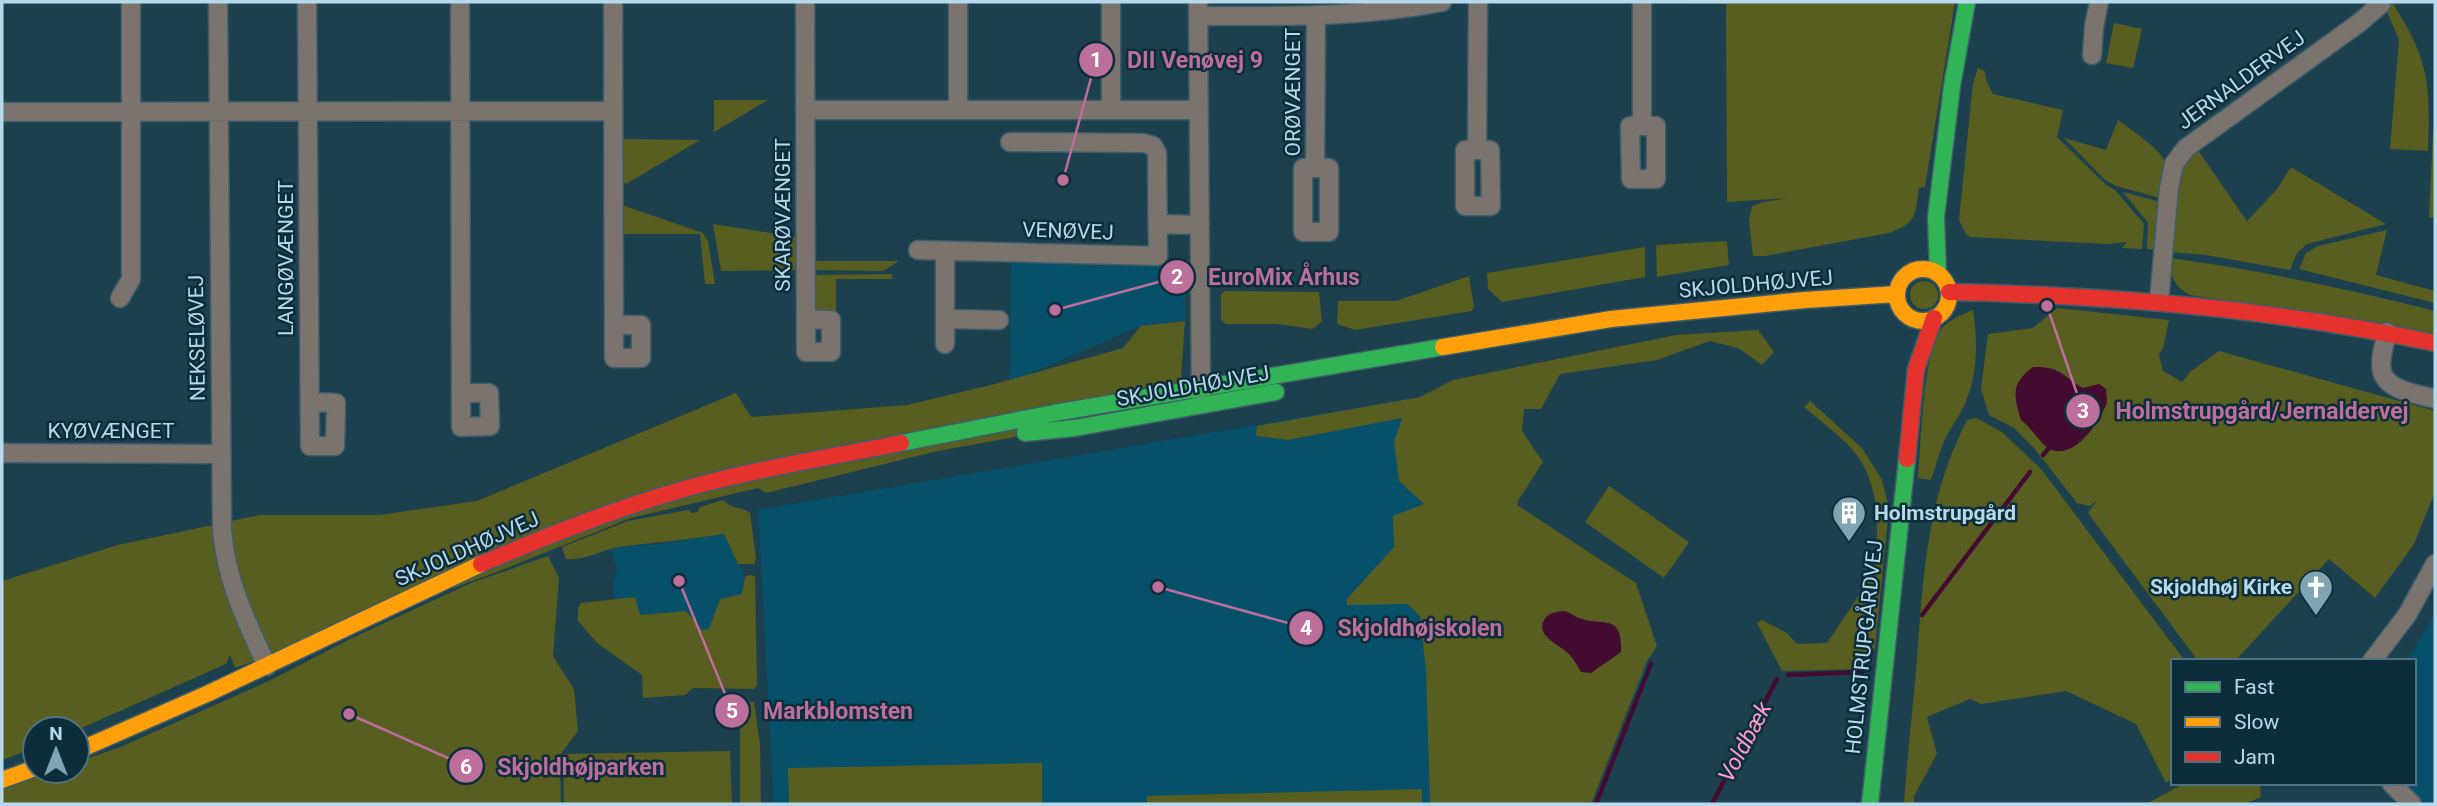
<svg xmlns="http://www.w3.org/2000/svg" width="2437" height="806" font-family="Roboto,sans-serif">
<rect width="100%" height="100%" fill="#1c404d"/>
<path fill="#06506a" d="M1011 259 1185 263V321L1141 326 1010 382Z
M1460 390 1407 472 1653 664 1570 804H774L758 510Z
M724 534 745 577 743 594 720 599 710 629 702 630 686 611 640 615 634 597 615 599 613 586 617 568 611 550 616 547 661 544Z
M2435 612V804H2425L2404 783H2414V661H2408Z"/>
<path fill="#585d20" d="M1648 2H1955L1925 187 1919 188C1915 215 1917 223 1889 233L1765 256H1753L1749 220 1752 206 1763 202 1789 198 1727 202 1726 4Z
M2392 2C2430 61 2430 83 2428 151L2390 149 2399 40 2385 7Z
M2114 23 2142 29 2133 68 2106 63Z
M1978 68 1985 71 1986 80 1993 94 2063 110 2057 137 2105 184 2115 190 2144 224 2142 249 2122 248 2127 242 2107 244 1970 237 1966 234 1959 220 1973 83Z
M714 100H768L714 132Z
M2118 120C2130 129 2164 151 2166 165 2168 175 2162 188 2160 198L2116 186 2104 179 2064 138 2106 150Z
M2433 131H2435V218L2429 217Z
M622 139 700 140 626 184 621 180Z
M2197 149 2247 221 2278 188 2291 167 2386 224 2307 244 2297 253 2290 270 2206 255 2170 252C2173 218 2169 173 2197 149Z
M2123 192 2161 202 2156 249H2147L2148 223Z
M622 205 703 233 708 241 715 284H705L700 234H622Z
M713 224 797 237 799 270 721 271Z
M2387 230 2376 275 2435 291V303L2299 269 2306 253 2318 246Z
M1727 241 1729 265 1657 277 1656 245Z
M1645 247V277L1502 302 1488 289 1487 273Z
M2170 258C2260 270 2347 289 2435 311V334L2190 295C2174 286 2170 276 2170 258Z
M813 261H899L883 271 812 270Z
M892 274V279H836V317L813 315 814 275Z
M1469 276 1474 307 1472 311 1355 330 1337 324 1338 301H1396Z
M1910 295a14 14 0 1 1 28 0a14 14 0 1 1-28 0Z
M1224 291 1319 292 1322 321 1313 329 1277 324H1226L1221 320V294Z
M2057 308 2169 320 2163 348 2159 354 2163 371 2182 382 2191 371 2219 351 2435 411V492L2414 544 2375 598 2329 559 2237 659 2238 661H2198L2088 513 2097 500 2090 506 2077 503 2034 448 2014 428 1989 415 1981 389 1988 334 2033 328Z
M1973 310C1978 343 1978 375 1964 406 1959 417 1951 427 1945 439 1939 452 1936 466 1931 480L1918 478C1921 446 1923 351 1941 329 1950 319 1961 315 1973 310Z
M1185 321 1179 407 938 451 766 493 758 488 631 518 497 572 235 668 230 655 226 664 77 730 35 729V748L2 760V581L118 545 259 515H379L477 501 736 393 751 417 907 405 995 384 1123 348 1141 326Z
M1758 330 1774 352 1762 365 1738 348 1710 341 1657 360 1560 374 1541 409H1524L1522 431 1543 462 1518 501 1517 505 1636 583 1657 646 1647 661 1591 804H1430L1426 670 1420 616 1407 604 1347 605V599L1394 547 1393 516 1424 504 1399 481 1394 442 1402 418 1288 440 1256 436 1257 426 1420 397 1453 380 1676 335Z
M1810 401 1862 448 1882 480 1889 508 1875 648 1860 669 1782 671 1757 623 1762 620 1787 633 1797 644 1827 643C1840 623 1855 604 1865 583 1883 548 1881 491 1859 458 1849 442 1819 420 1804 407Z
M1976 418 2002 432 2042 470 2185 661H2173V778L2166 783 2136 724 2066 691 1981 704 1970 699 1927 717 1937 754 1914 796V804H1904C1907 760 1912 715 1916 671 1923 581 1925 502 1967 420Z
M1609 486 1689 542 1664 578 1585 522Z
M723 500C733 510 741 506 750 513L756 559 754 564H738L724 534C689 540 654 542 619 547 600 550 586 561 566 559L562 547 628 521 688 510 692 513 697 512 700 507Z
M548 556 559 578 553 656 574 689 578 731 560 755 561 804H2V790L53 771H77V762L118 748 271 680 352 638 471 583Z
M750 575 755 576 757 685 754 689 693 688 685 695 643 698 642 675 597 643 578 621V608L581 603 635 597 640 615 686 611 702 630 709 629 720 599 742 594 745 577Z
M754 702 760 745 761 804H740V703Z
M730 751 732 804H564L563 754Z
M1042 763V804H789L788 768Z
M2185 783H2260L2261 797 2245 804H2146Z
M1422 789V804H1147V796Z"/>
<path fill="#440b31" d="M2033 367C2061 366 2062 376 2083 388L2099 384 2106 389C2106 393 2108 401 2106 405 2098 423 2076 458 2052 450 2042 447 2032 428 2021 420 2014 396 2010 384 2033 367Z
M1563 611C1570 612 1572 615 1579 618 1602 627 1623 612 1621 652L1591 673 1581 672C1577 665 1574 659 1568 653 1560 645 1535 636 1544 620 1548 613 1555 612 1563 611Z"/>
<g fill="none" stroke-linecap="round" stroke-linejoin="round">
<path stroke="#440b31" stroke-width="4.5" d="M2043 455 2048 449
M1922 615 2030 472
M1788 675 1862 672
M1596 804 1651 663
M1712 804 1777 679"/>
<g stroke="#3f5d69" stroke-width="21">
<path id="street" d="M218 2 222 530C226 580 246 621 267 666
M307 2 310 446H335L336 403 310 402
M460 2 461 427 490 426 489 393H461
M613 2 614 358H641V325H614
M805 2 806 352H831V320L806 319
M958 2V109
M1198 2 1201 397
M1642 2V126
M1198 16C1280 16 1361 18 1442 2
M2092 55 2094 27 2099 2
M1111 109V2
M805 110H1199
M2 112 613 111
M1630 126H1656V179H1631Z
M1465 150H1490L1491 206H1465Z
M1477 150 1478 2
M1315 168H1329V232H1303V168H1315L1316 16
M1158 224 1200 225
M918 250 1158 256 1157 153 1153 146 1144 143 1010 142
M945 251V344
M120 298 131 279V2
M2159 301 2169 188 2174 164 2186 148 2359 23 2381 4
M945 319 999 320
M2387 332C2385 343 2379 360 2382 371 2386 391 2419 394 2435 399
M2 453 221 454
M2372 661 2407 615 2435 564
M2391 783 2412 804"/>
</g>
<g stroke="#3f5d69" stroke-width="19">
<path id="fast" d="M1938 274 1936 217 1952 86 1967 2
M1025 433 1075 428 1276 392
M901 443 1054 413 1443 347
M1870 804 1907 459"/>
</g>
<g stroke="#3f5d69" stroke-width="19">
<path id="slow" d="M1897 295a26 26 0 1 1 52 0a26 26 0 1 1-52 0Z
M1443 347 1611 319 1805 300 1897 294
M77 751 209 693 481 564
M2 780 35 768"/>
</g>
<g stroke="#3f5d69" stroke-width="19">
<path id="jam" d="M1949 292C2113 295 2274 309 2435 343
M1907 459 1916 369 1934 318
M481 564C559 531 639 499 722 479 781 465 841 455 901 443"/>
</g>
<use href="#street" stroke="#7a736e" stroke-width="18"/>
<use href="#fast" stroke="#30b455" stroke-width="16"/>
<use href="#slow" stroke="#ff9f0a" stroke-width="16"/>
<use href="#jam" stroke="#e5322d" stroke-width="16"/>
</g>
<defs>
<g id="building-pin" transform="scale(1.75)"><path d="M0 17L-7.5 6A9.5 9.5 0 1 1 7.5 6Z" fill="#80a4b4" stroke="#0d2d3b"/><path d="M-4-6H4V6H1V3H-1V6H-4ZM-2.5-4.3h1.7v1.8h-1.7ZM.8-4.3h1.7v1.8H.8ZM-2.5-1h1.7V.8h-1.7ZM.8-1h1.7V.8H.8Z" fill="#fff"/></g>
<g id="church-pin" transform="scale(1.75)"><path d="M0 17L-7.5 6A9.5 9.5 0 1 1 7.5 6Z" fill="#80a4b4" stroke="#0d2d3b"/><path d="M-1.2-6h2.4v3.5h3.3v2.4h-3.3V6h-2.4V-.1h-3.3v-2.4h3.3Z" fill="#fff"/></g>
</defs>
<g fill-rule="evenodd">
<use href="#building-pin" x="1849" y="513"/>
<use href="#church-pin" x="2316" y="587"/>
</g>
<g text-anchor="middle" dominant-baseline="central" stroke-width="5" stroke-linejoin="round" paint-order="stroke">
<g font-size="21" fill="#b6daec" stroke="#0d2d3b">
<text transform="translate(2241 80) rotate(-36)">JERNALDERVEJ</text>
<text transform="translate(1293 92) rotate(-90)">ORØVÆNGET</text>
<text transform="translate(783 215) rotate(-90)">SKARØVÆNGET</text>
<text transform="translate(1068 231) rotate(2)">VENØVEJ</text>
<text transform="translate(286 258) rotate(-90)">LANGØVÆNGET</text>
<text transform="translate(1756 284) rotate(-5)">SKJOLDHØJVEJ</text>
<text transform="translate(197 338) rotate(-91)">NEKSELØVEJ</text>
<text transform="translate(1193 386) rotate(-10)">SKJOLDHØJVEJ</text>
<text x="111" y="431">KYØVÆNGET</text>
<text transform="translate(467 549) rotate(-24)">SKJOLDHØJVEJ</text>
<text transform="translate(1864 647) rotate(-84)">HOLMSTRUPGÅRDVEJ</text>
</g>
<g font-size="21" font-weight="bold" fill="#b6daec" stroke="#0d2d3b" text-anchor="start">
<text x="1874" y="513">Holmstrupgård</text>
<text x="2292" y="587" text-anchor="end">Skjoldhøj Kirke</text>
</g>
<g font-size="23" font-style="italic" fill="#fd9ccb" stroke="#0d2d3b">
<text transform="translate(1745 742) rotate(-62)">Voldbæk</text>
</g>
</g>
<path fill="none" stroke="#bd6f9c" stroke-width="2.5" d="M1063 180L1096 60M1055 310L1177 277M2047 306L2083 411M1158 587L1306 628M679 581L732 711M349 714L466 766"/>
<g fill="#bd6f9c" stroke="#0d2d3b" stroke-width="2.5">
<circle cx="1063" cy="180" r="7"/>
<circle cx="1055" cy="310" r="7"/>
<circle cx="2047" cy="306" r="7"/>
<circle cx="1158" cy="587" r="7"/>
<circle cx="679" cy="581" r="7"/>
<circle cx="349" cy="714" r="7"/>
<circle cx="1096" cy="60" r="18"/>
<circle cx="1177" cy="277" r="18"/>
<circle cx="2083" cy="411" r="18"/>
<circle cx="1306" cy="628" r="18"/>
<circle cx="732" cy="711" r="18"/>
<circle cx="466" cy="766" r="18"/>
</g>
<g font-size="21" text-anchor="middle" font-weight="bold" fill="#fff">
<text x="1096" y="67">1</text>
<text x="1177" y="284">2</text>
<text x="2083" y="418">3</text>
<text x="1306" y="635">4</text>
<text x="732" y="718">5</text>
<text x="466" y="774">6</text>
</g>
<g font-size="23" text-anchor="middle" font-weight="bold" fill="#bd6f9c" stroke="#0d2d3b" stroke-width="5" stroke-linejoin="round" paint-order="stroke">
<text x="1195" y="68">DII Venøvej 9</text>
<text x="1284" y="285">EuroMix Århus</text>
<text x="2262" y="419">Holmstrupgård/Jernaldervej</text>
<text x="1420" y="636">Skjoldhøjskolen</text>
<text x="838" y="719">Markblomsten</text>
<text x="581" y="775">Skjoldhøjparken</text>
</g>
<rect width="2437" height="806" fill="none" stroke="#b6daec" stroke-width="7"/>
<rect x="2171" y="659" width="245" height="126" fill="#0d2d3b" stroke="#517282" stroke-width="2"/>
<rect x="2185" y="682" width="35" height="10" fill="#30b455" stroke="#517282" stroke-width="2"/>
<text x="2234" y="694" font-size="21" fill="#b6daec">Fast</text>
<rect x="2185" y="717" width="35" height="10" fill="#ff9f0a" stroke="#517282" stroke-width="2"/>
<text x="2234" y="729" font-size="21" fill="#b6daec">Slow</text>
<rect x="2185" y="752" width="35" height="10" fill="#e5322d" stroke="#517282" stroke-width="2"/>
<text x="2234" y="764" font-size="21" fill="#b6daec">Jam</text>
<g transform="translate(56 750)"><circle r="33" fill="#0d2d3b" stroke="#517282" stroke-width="2"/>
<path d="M0-5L12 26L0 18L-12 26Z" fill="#80a4b4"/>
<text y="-10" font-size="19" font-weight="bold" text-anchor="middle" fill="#b6daec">N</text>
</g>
</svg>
